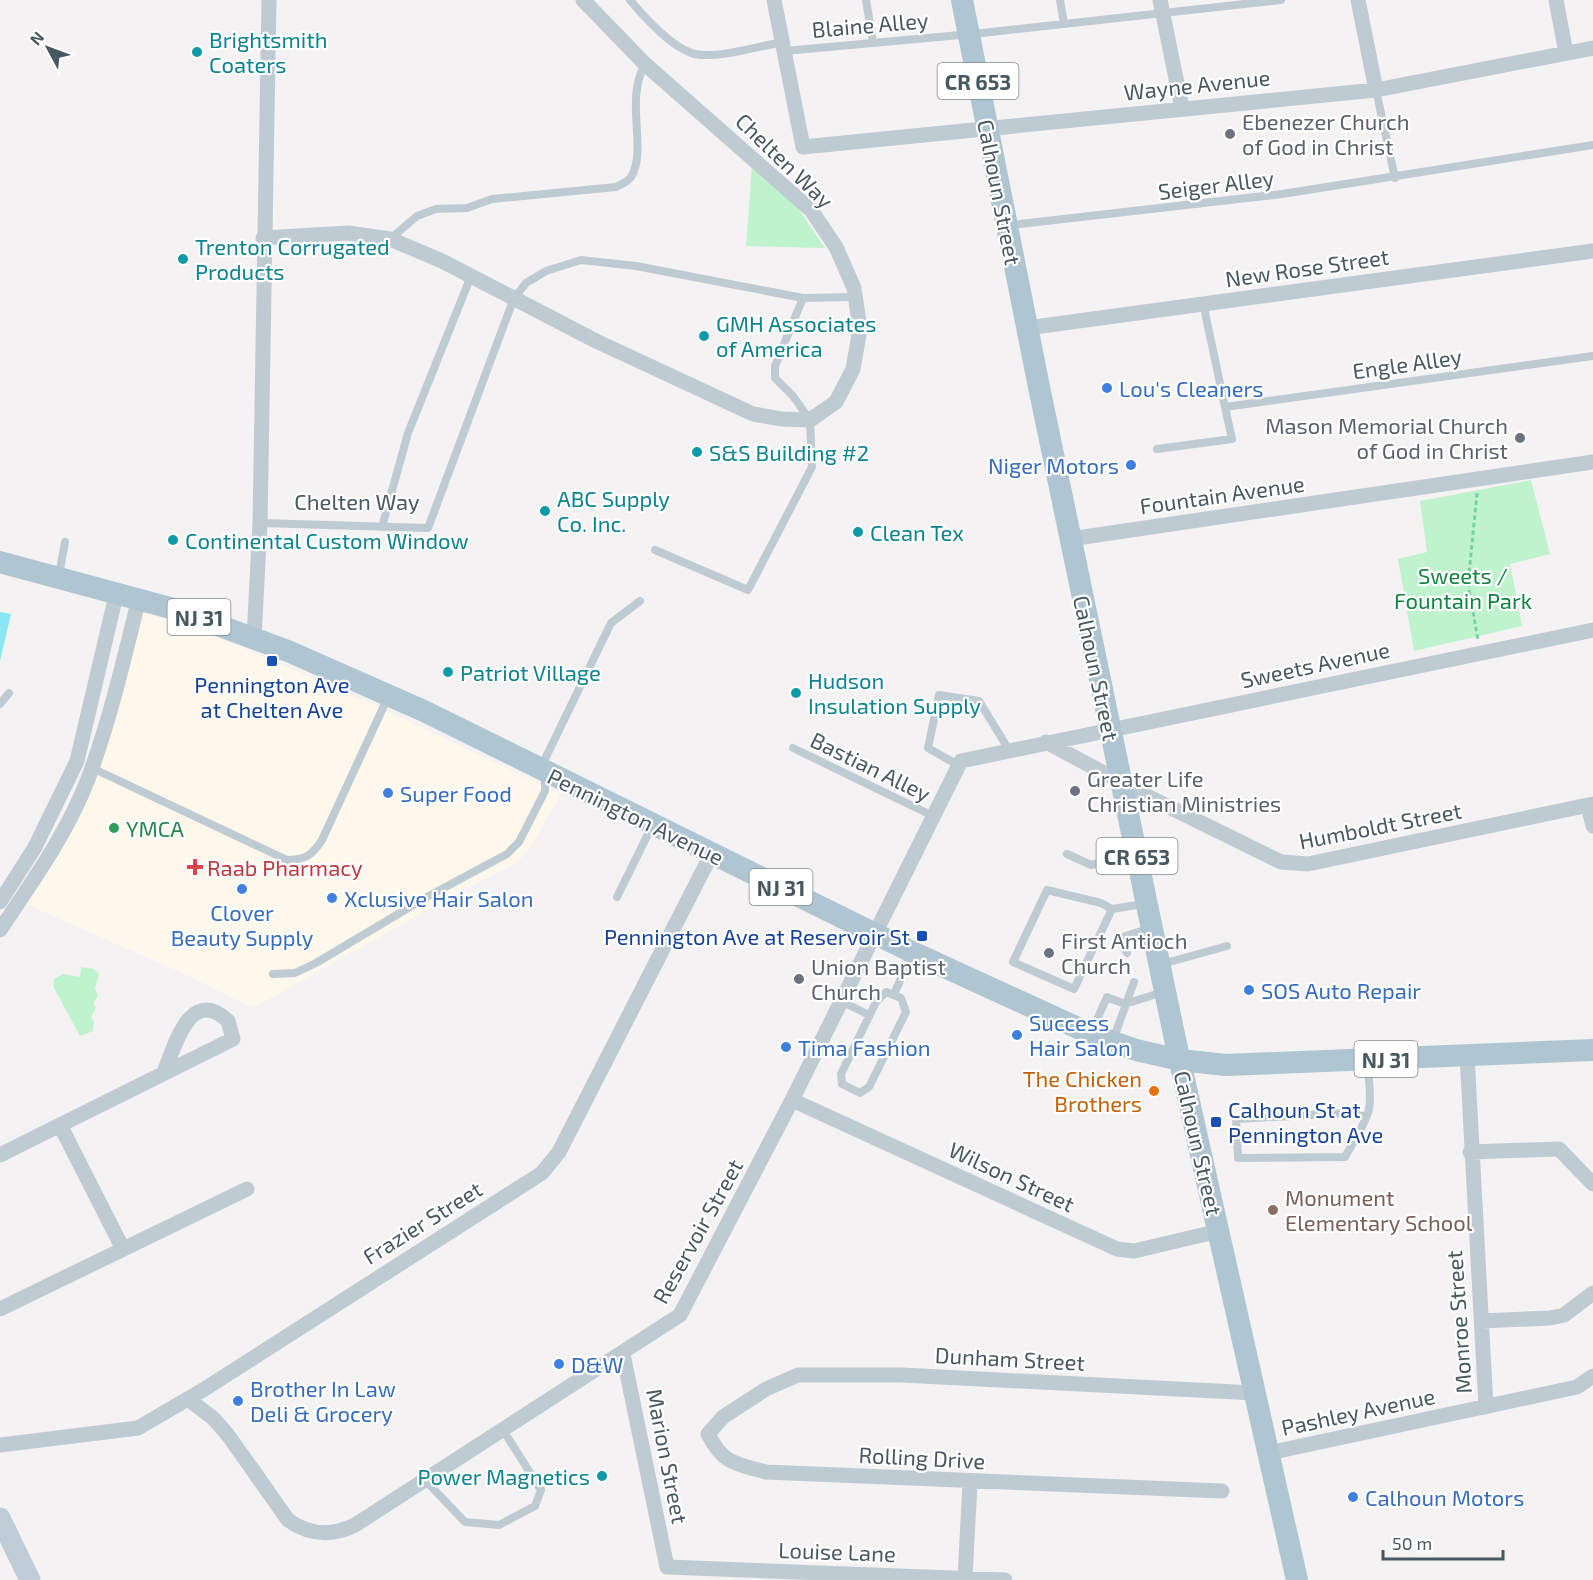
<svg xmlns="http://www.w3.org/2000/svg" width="1593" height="1580" font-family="'Exo 2',sans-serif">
<rect width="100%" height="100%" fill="#f4f2f2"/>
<path fill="#fef7ec" d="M143 612 220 638 370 703 561 794 528 852 513 865 459 892 253 1008 191 977 26 904 58 852Z"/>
<path fill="#bff3ce" d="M752 166 798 208 825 248 746 246Z
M1531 480 1550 554 1510 564 1522 626 1414 651 1398 559 1427 552 1420 501Z
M81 967 94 969 99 974 95 989 98 995 93 1004 96 1007 91 1018 94 1022 93 1031 80 1036 53 986 54 979 63 974 80 977Z"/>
<path fill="#89e8f3" d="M0 612 11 614 0 661Z"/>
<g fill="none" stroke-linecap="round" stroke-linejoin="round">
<path stroke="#74d49b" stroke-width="3" stroke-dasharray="4.5 3" stroke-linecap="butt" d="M1477 493 1468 584 1478 640"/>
<path stroke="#bfcbd2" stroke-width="8" d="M630 0C644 17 673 49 695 54 718 59 759 46 783 42
M866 0 873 42
M1060 0 1064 24
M785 51 982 33 1281 0
M1376 90 1395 178
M1020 224 1282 194 1593 145
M390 239 417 216 436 209 467 208 492 199 616 187C621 184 628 182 631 177 648 149 624 101 645 64
M1203 303 1225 407
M1157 449 1232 439 1225 407 1593 356
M260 523 428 528 514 298 526 283 546 271 581 260 636 266 803 298
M382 527 408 433 471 276
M655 550 748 590 812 467 810 420 793 396 775 378V366L803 298 855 297
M59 575 65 542
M0 704 9 693
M793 748 933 816
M958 765 928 748 939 695 979 701 1009 750
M90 767 287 860C306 860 312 855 322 840L388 697
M1067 854 1091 865 1135 854
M617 897 652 826
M1112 909 1074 989 1013 962 1047 890 1101 903 1112 909 1143 904
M1127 953 1122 945V937L1151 928
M1162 964 1227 946
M273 974 295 973 316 963 425 898 507 854 519 842 545 791V759L611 623 640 601
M886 992 901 998 906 1012 869 1087 860 1093 842 1084 841 1074 876 1002Z
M894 994 912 954
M841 1001 869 1015
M1091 1033 1107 997 1125 1004 1163 992
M1113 1040 1134 982
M1366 1117 1348 1113 1236 1119 1238 1158 1345 1157C1353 1142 1365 1125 1369 1109 1372 1095 1368 1075 1367 1061
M424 1479 465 1522 499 1525 535 1506 541 1490 503 1430"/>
<path stroke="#bfcbd2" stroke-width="15" d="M774 0 803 147 1376 90 1593 48
M1160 0 1182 108
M1358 0 1376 90
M1556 0 1566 53
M263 238 348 233 390 239 442 261 596 341 753 414 782 419 810 420 836 402 853 369 860 329 854 288 836 247 811 210 645 64 583 0
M1027 328 1593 251
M1070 539 1593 462
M254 638 260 523 269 0
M1046 742 1149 797 1281 862 1308 864 1593 804
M1588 805 1593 826
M0 902 35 847 77 761 117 591
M0 930C32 882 67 834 88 779 110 720 124 659 139 598
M1467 1055 1486 1407
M792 1100 1117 1249 1134 1251 1219 1231
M60 1125 123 1249
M1470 1152 1559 1149 1593 1184
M0 1155 233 1039 228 1021C190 985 175 1046 164 1072
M0 1309 247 1189
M1481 1321 1550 1318 1564 1315 1593 1293
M623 1354 667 1567 1005 1580
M188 1399 213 1418 228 1435 288 1520C309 1535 331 1537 355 1525L680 1315 792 1100 961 761 1593 630
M0 1445 138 1428 203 1390 542 1173 559 1152 712 853
M1269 1453 1577 1387 1593 1376
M1222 1491 766 1472C736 1464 723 1464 708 1434L723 1417 766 1389 798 1375H902L1255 1393
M965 1578 970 1483"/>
<path stroke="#bfccd6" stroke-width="21" d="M0 1518 30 1580"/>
<path stroke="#b0c5d2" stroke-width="22" d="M962 0 1039 387 1176 1044 1297 1580
M0 562 174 609 288 651 424 711 912 952 1091 1034 1136 1050 1180 1060 1226 1065 1593 1050"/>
</g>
<g fill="#0f9aa8" stroke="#fff" stroke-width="2">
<circle cx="197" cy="52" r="6"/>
<circle cx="183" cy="259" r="6"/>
<circle cx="704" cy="336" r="6"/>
<circle cx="697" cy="452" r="6"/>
<circle cx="545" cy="511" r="6"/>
<circle cx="858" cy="532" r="6"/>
<circle cx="173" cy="540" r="6"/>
<circle cx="448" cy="672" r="6"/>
<circle cx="796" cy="693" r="6"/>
<circle cx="602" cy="1476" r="6"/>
</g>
<g fill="#6b7280" stroke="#fff" stroke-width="2">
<circle cx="1230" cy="134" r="6"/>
<circle cx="1520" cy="438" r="6"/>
<circle cx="1075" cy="791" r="6"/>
<circle cx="1049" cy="953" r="6"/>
<circle cx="799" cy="979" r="6"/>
</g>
<g fill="#3f7fe0" stroke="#fff" stroke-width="2">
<circle cx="1107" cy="388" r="6"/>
<circle cx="1131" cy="465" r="6"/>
<circle cx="388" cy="793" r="6"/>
<circle cx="242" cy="889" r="6"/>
<circle cx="332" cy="898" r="6"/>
<circle cx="1249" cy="990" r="6"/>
<circle cx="1017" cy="1035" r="6"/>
<circle cx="786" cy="1047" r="6"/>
<circle cx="559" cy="1364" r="6"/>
<circle cx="238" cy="1401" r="6"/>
<circle cx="1353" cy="1497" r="6"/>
</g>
<g fill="#1a4fb4" stroke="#fff" stroke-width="2">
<rect x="266" y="655" width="12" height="12" rx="3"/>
<rect x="916" y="930" width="12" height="12" rx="3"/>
<rect x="1210" y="1116" width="12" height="12" rx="3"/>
</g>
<circle fill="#2e9e5b" stroke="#fff" stroke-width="2" cx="114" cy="828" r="6"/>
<path fill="#e0444e" stroke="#fff" stroke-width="2" d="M192 858h6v6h6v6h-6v6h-6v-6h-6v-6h6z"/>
<circle fill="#e8710a" stroke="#fff" stroke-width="2" cx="1154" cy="1091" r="6"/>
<circle fill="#8d6e63" stroke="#fff" stroke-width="2" cx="1273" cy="1210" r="6"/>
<g text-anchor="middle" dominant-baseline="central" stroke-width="4.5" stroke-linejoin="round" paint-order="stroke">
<g fill="#fff" stroke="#7f8a90" stroke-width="1.5">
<rect x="937.5" y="63" width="81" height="36" rx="4.5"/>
<rect x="167.5" y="599" width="63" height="36" rx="4.5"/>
<rect x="1096.5" y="838" width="81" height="36" rx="4.5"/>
<rect x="749.5" y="869" width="63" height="36" rx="4.5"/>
<rect x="1354.5" y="1041" width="63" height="36" rx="4.5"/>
</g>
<g font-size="21" font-weight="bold" fill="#485861">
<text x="978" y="81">CR 653</text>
<text x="199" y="617">NJ 31</text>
<text x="1137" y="856">CR 653</text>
<text x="781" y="887">NJ 31</text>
<text x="1386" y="1059">NJ 31</text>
</g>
<g font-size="22" fill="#485861" stroke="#fff">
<text transform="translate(870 24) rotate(-5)">Blaine Alley</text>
<text transform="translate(1197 84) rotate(-6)">Wayne Avenue</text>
<text transform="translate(785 160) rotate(44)">Chelten Way</text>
<text transform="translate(1216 184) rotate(-7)">Seiger Alley</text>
<text transform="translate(1000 192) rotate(79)">Calhoun Street</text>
<text transform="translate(1307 267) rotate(-8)">New Rose Street</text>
<text transform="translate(1407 363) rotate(-8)">Engle Alley</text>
<text transform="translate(1222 494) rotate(-8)">Fountain Avenue</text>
<text x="357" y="501">Chelten Way</text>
<text transform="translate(1315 664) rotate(-12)">Sweets Avenue</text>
<text transform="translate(1097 668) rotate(78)">Calhoun Street</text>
<text transform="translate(871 766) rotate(26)">Bastian Alley</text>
<text transform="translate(636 816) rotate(26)">Pennington Avenue</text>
<text transform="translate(1380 825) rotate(-11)">Humboldt Street</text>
<text transform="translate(1199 1143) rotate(77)">Calhoun Street</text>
<text transform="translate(1012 1176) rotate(25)">Wilson Street</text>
<text transform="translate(422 1222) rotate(-32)">Frazier Street</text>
<text transform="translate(697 1231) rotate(-61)">Reservoir Street</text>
<text transform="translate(1458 1322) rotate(-94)">Monroe Street</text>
<text transform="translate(1010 1358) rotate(3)">Dunham Street</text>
<text transform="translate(1358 1411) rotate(-12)">Pashley Avenue</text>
<text transform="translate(668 1456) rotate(79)">Marion Street</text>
<text transform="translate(922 1457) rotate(3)">Rolling Drive</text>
<text transform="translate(837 1551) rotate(2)">Louise Lane</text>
</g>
<g font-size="22" fill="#0d838f" stroke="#fff" text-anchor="start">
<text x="209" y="39">Brightsmith<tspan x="209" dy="25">Coaters</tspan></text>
<text x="195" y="246">Trenton Corrugated<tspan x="195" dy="25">Products</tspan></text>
<text x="716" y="323">GMH Associates<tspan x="716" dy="25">of America</tspan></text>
<text x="709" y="452">S&amp;S Building #2</text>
<text x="557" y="498">ABC Supply<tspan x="557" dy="25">Co. Inc.</tspan></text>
<text x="870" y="532">Clean Tex</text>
<text x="185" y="540">Continental Custom Window</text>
<text x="460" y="672">Patriot Village</text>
<text x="808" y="680">Hudson<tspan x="808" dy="25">Insulation Supply</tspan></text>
<text x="590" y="1476" text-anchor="end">Power Magnetics</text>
</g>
<g font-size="22" fill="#5b616d" stroke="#fff" text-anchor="start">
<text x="1242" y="121">Ebenezer Church<tspan x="1242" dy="25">of God in Christ</tspan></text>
<text x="1508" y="425" text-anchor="end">Mason Memorial Church<tspan x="1508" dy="25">of God in Christ</tspan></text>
<text x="1087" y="778">Greater Life<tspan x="1087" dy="25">Christian Ministries</tspan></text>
<text x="1061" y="940">First Antioch<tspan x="1061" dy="25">Church</tspan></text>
<text x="811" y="966">Union Baptist<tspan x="811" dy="25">Church</tspan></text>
</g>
<g font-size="22" fill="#366cbe" stroke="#fff" text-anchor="start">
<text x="1119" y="388">Lou's Cleaners</text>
<text x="1119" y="465" text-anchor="end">Niger Motors</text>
<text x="400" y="793">Super Food</text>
<text x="344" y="898">Xclusive Hair Salon</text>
<text x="242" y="912" text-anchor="middle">Clover<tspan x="242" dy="25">Beauty Supply</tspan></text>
<text x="1261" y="990">SOS Auto Repair</text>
<text x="1029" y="1022">Success<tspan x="1029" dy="25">Hair Salon</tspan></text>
<text x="798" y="1047">Tima Fashion</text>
<text x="571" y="1364">D&amp;W</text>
<text x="250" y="1388">Brother In Law<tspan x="250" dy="25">Deli &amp; Grocery</tspan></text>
<text x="1365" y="1497">Calhoun Motors</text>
</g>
<g font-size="22" fill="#11843f" stroke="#fff">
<text x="1463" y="575">Sweets /<tspan x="1463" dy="25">Fountain Park</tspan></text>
</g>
<g font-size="22" fill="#164399" stroke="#fff">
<text x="272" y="684">Pennington Ave<tspan x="272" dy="25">at Chelten Ave</tspan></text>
<text x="910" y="936" text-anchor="end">Pennington Ave at Reservoir St</text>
<text x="1228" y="1109" text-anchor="start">Calhoun St at<tspan x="1228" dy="25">Pennington Ave</tspan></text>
</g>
<g font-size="22" fill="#27864d" stroke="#fff" text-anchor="start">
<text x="126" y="828">YMCA</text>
</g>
<g font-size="22" fill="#be3a42" stroke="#fff" text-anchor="start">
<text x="207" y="867">Raab Pharmacy</text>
</g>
<g font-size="22" fill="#c56008" stroke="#fff" text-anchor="end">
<text x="1142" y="1078">The Chicken<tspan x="1142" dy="25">Brothers</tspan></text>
</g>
<g font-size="22" fill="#785e54" stroke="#fff" text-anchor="start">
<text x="1285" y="1197">Monument<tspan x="1285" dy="25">Elementary School</tspan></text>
</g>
</g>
<g transform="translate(48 48) rotate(311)" stroke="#ffffff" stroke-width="4.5" paint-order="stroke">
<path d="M0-4.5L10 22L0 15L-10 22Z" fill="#485861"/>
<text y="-9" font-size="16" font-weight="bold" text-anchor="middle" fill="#485861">N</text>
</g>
<path d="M1383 1550v9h120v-9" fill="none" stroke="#485861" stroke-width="3"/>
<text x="1392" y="1550" font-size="18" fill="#485861" stroke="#ffffff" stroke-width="4.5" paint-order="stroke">50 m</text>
</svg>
